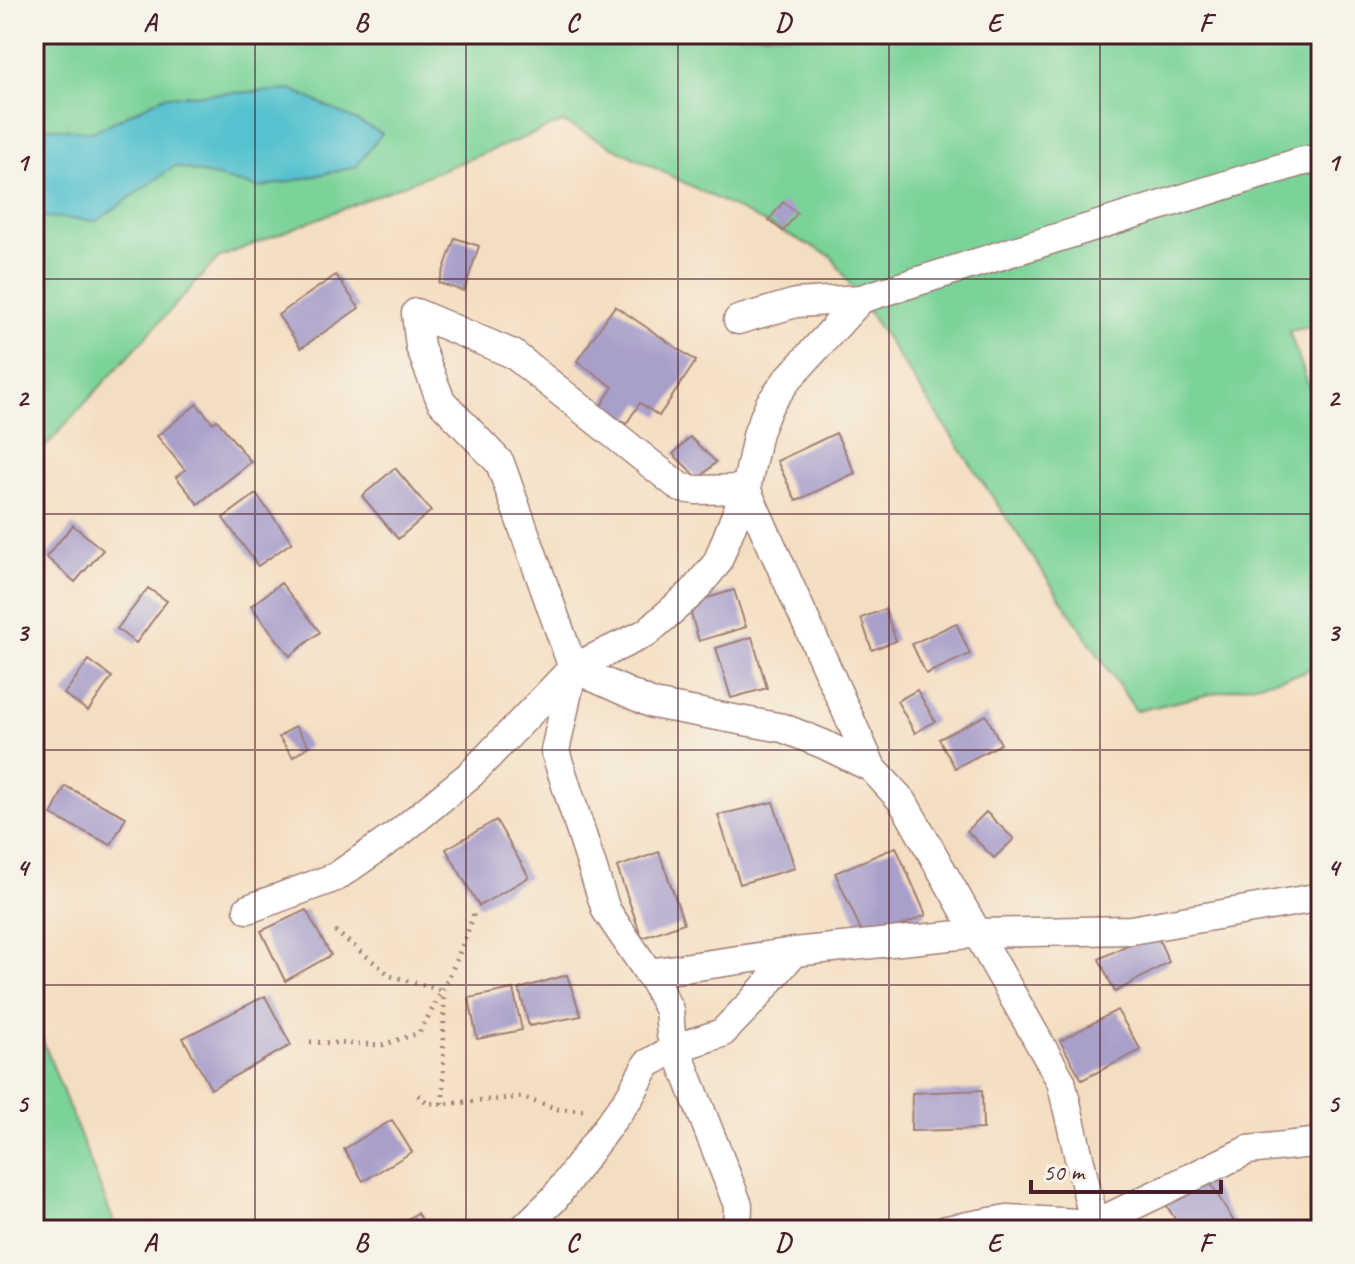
<svg xmlns="http://www.w3.org/2000/svg" width="1355" height="1264" font-family="Caveat,sans-serif">
<rect width="100%" height="100%" fill="#f7f3e8"/>
<filter id="ink" filterUnits="userSpaceOnUse"><feTurbulence type="fractalNoise" baseFrequency=".0125" numOctaves="2"/><feDisplacementMap in="SourceGraphic" scale="16" xChannelSelector="R" yChannelSelector="G"/><feConvolveMatrix kernelMatrix="1 2 1 2 8 2 1 2 1" color-interpolation-filters="sRGB"/></filter>
<filter id="wash" filterUnits="userSpaceOnUse"><feTurbulence type="fractalNoise" baseFrequency=".006" numOctaves="4" result="noise"/><feDisplacementMap in="SourceGraphic" scale="32" xChannelSelector="R" yChannelSelector="G"/><feGaussianBlur stdDeviation="1.8" result="paint"/><feColorMatrix in="noise" values="0 0 0 0 0 0 0 0 0 0 0 0 0 0 0 0 0 1.4 0 .05"/><feComposite in="paint" operator="in"/></filter>
<g filter="url(#wash)">
<rect width="100%" height="100%" fill="#f4dec1"/>
<path fill="#7ad399" stroke="#627962" stroke-width="2" d="M34 34H1321V325L1289 331 1321 420V660L1303 673 1136 711 831 256 563 122 218 258 34 459Z
M34 1018 117 1230H34Z"/>
<path fill="#56c2cf" stroke="#50707d" stroke-width="2" d="M293 90 382 133 356 167 259 188 175 166 97 221 34 216V126L93 132 165 96Z"/>
<g id="blocks">
<path fill="#a89fca" d="M783 202 797 213 783 231 769 220Z
M455 238 479 246 464 291 439 283Z
M336 275 359 308 301 348 278 315Z
M615 306 696 361 659 416 640 403 626 424 600 407 613 387 577 361Z
M197 404 213 423 217 420 251 462 198 504 176 477 185 470 157 436Z
M836 433 855 473 796 501 777 461Z
M690 437 716 462 699 479 673 454Z
M395 468 431 511 398 539 362 496Z
M256 494 292 542 258 566 223 518Z
M73 525 103 550 75 582 46 557Z
M281 583 320 632 290 656 251 606Z
M148 588 167 601 136 643 117 629Z
M734 590 746 627 699 641 688 604Z
M885 609 896 641 872 650 861 618Z
M956 623 970 654 926 674 912 644Z
M752 637 767 688 731 698 716 648Z
M89 660 112 677 88 711 64 694Z
M917 690 935 721 915 733 897 701Z
M986 715 1001 744 955 768 939 739Z
M295 726 309 746 293 757 279 737Z
M65 786 126 817 111 845 51 815Z
M773 802 795 868 740 884 718 815Z
M986 812 1014 839 994 858 967 831Z
M496 820 529 877 479 906 446 849Z
M896 847 926 915 866 941 835 873Z
M659 852 684 923 642 938 617 867Z
M306 910 331 955 285 981 261 931Z
M1155 931 1169 962 1115 992 1099 959Z
M567 975 581 1016 529 1026 519 989Z
M513 989 522 1030 477 1039 469 998Z
M265 996 291 1045 211 1089 183 1038Z
M1117 1010 1141 1050 1082 1080 1060 1041Z
M982 1090 983 1129 911 1131 912 1093Z
M392 1120 412 1152 363 1181 344 1149Z
M1205 1174 1239 1230H1182L1163 1200Z
M417 1213 429 1230H391Z"/>
</g>
</g>
<g filter="url(#ink)">
<use href="#blocks" fill-opacity="0" stroke="#9f7e76" stroke-width="2"/>
<g fill="none" stroke-linecap="round" stroke-linejoin="round">
<g stroke="#9f7e76" stroke-width="31">
<path id="street" d="M416 313 420 347 441 401 500 463 573 668 555 751 606 910 654 981 669 1010 671 1035 676 1048 738 1205 737 1230
M416 313 513 354 681 488 696 490 746 489 872 768
M738 320 796 303 861 299
M573 668 653 704 783 728 823 744 872 768 903 802 1061 1081 1096 1230
M248 909 336 877 399 833 472 773 573 668 646 633 693 592 717 563 746 489 758 432 769 405 787 380 861 299 1300 162 1321 158
M648 973 794 952 978 933 1131 930 1321 897
M1095 1224 1248 1150 1321 1142
M522 1230 554 1199 630 1096 647 1064 676 1048 722 1033 752 1002 794 952
M946 1230 1007 1219 1095 1224 1105 1230"/>
</g>
<path stroke="#9f7e76" stroke-width="5" stroke-dasharray="2 6" stroke-linecap="butt" d="M335 931 391 976 444 991
M310 1042 382 1045 419 1033C442 993 460 957 474 913
M418 1095 428 1103 443 1104 521 1097 558 1109 588 1110
M443 1104 444 992"/>
<use href="#street" stroke="#fff" stroke-width="28"/>
</g>
</g>
<path fill="none" stroke="#4a1f2b" stroke-width="2" stroke-opacity="0.55" d="M255 34V1230M466 34V1230M678 34V1230M889 34V1230M1100 34V1230M34 279H1321M34 514H1321M34 750H1321M34 985H1321"/>
<rect width="1355" height="1264" fill="none" stroke="#f7f3e8" stroke-width="88"/>
<path d="M1031 1180v12h190v-12" fill="none" stroke="#4a1f2b" stroke-width="4"/>
<text x="1043" y="1180" font-size="24" fill="#4a1f2b" stroke="#f7f3e8" stroke-width="6" paint-order="stroke">50 m</text>
<rect x="44" y="44" width="1267" height="1176" fill="none" stroke="#4a1f2b" stroke-width="3"/>
<g font-size="26" text-anchor="middle" font-weight="bold" fill="#4a1f2b">
<text x="150" y="31">A</text>
<text x="361" y="31">B</text>
<text x="572" y="31">C</text>
<text x="783" y="31">D</text>
<text x="994" y="31">E</text>
<text x="1205" y="31">F</text>
<text x="22" y="171">1</text>
<text x="1333" y="171">1</text>
<text x="22" y="406">2</text>
<text x="1333" y="406">2</text>
<text x="22" y="641">3</text>
<text x="1333" y="641">3</text>
<text x="22" y="876">4</text>
<text x="1333" y="876">4</text>
<text x="22" y="1112">5</text>
<text x="1333" y="1112">5</text>
<text x="150" y="1251">A</text>
<text x="361" y="1251">B</text>
<text x="572" y="1251">C</text>
<text x="783" y="1251">D</text>
<text x="994" y="1251">E</text>
<text x="1205" y="1251">F</text>
</g>
</svg>
